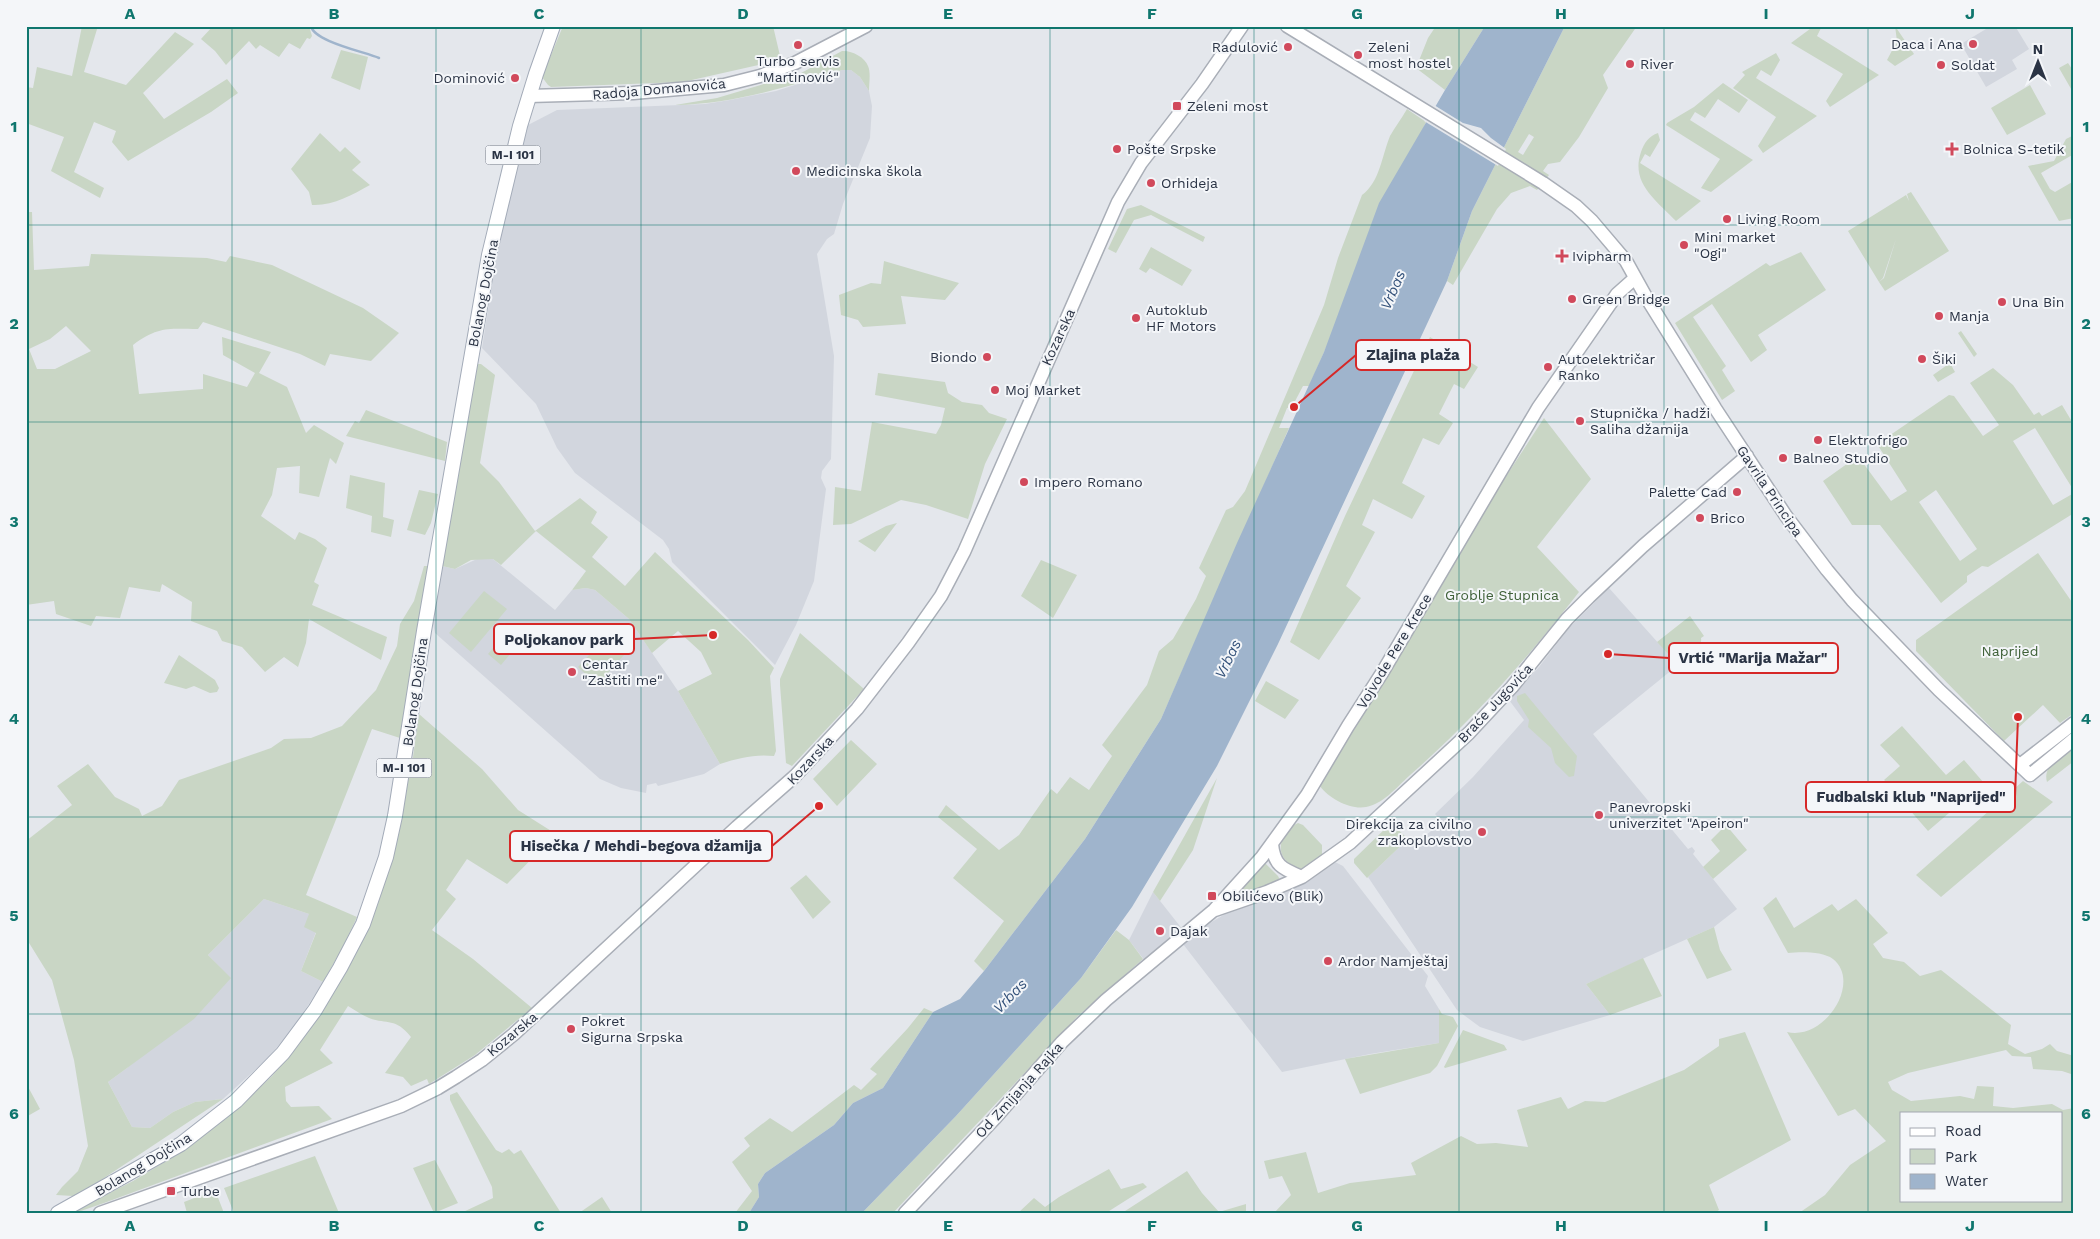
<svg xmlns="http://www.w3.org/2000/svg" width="2100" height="1239" font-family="'Work Sans',sans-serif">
<rect width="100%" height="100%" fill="#e4e7ec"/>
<path fill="#d2d6de" d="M1991 26H2015L2029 49 2012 60 2017 69 1986 87 1961 44Z
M842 70H851L860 77 869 91 872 106 870 138 843 204 834 234 827 239 817 254 834 356 831 459 822 471 821 478 826 489 814 581 796 625 775 665 672 562 669 549 663 540 575 473 557 448 536 404 482 348 502 220 528 125 557 110 705 104 730 100 776 91Z
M477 559H493L555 610 572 590 586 588 595 590 629 619 678 691 720 764 704 774 658 786 656 783 647 785 646 793 621 788 600 779 435 633 432 619 442 566 455 569Z
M1609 588 1678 665 1593 734 1688 849 1692 847 1695 851 1693 854 1737 909 1714 927 1586 984 1610 1015 1523 1041 1480 1027 1457 1010 1368 877 1408 839 1414 845 1442 822 1435 814 1473 777 1524 720 1509 700 1539 667 1569 628Z
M1335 862 1343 866 1428 976 1425 986 1439 1009V1043L1370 1054 1282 1072 1183 944 1210 923 1232 910Z
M1153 892 1183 930 1145 961 1129 940Z
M264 899 309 914 316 932 301 971 323 982 294 1027 268 1058 223 1099 195 1102 173 1112 150 1128 132 1127 108 1082 127 1068 230 978 208 955Z"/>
<path fill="#c9d6c5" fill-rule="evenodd" d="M82 26H98L84 72 126 85 175 32 194 44 143 93 164 119 227 79 238 93 211 112 128 161 112 142 116 131 94 122 74 172 104 188 100 198 51 171 64 137 26 123V87L33 88 37 67 72 76Z
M213 26H309L312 36 310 39 307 38 300 49 289 43 279 57 260 45 256 49 249 41 226 65 215 51 201 39Z
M563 26H773L781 60 683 82 551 87 548 85 542 77Z
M1436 26H1485L1445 90 1416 68 1428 38Z
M1565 26H1637L1603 75 1608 88 1579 137 1560 162 1548 164 1543 171 1549 175 1537 190 1530 186 1511 193 1497 209 1453 285 1447 281 1472 211ZM1529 134 1534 137 1523 155 1518 152Z
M1814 26H1822L1817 36 1879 75 1830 107 1826 101 1843 74 1791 43Z
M1895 26 1914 54 1895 66 1887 60 1897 41Z
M341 50 368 57 360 90 331 78Z
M842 51C851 50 865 57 868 66 871 73 869 83 869 91L860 77 851 70H842C787 87 733 104 675 105L717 98 801 73Z
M1776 53 1780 60 1771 76 1761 70 1756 78 1817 116 1763 153 1758 146 1776 117 1733 88 1745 75 1742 72Z
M2068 63 2074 72V94L2059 68Z
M1723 83 1748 100 1739 113 1718 99 1705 118 1695 112 1690 120 1753 160 1711 192 1701 188 1720 159 1666 125 1667 123 1694 107Z
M2030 85 2046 114 2007 135 1991 108Z
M1407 109 1426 122 1309 386H1303L1292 407 1287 408 1279 428H1289L1161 719 1085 839 984 971 974 961 1004 921 953 878 977 849 938 817 946 805 999 850 1019 835 1051 789 1057 794 1070 777 1089 790 1112 756 1102 745 1147 685 1159 651 1173 639 1196 599 1206 576 1199 568 1226 510 1233 507 1245 491 1324 305 1338 258 1362 195C1380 182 1382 155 1390 136 1395 127 1402 118 1407 109Z
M320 133 340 152 345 147 361 162 352 170 370 185C352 195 333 206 312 205L309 192 291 169Z
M1658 133 1660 140 1650 157 1645 154 1640 163 1701 201 1676 221C1657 201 1630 183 1641 152 1644 143 1649 136 1658 133Z
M2074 135V154L2041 173 2050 189 2055 192 2074 181V186L2071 188 2074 193V218L2059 221 2028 166 2054 161 2066 139Z
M1911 192 1949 251 1885 291 1879 282 1884 278 1896 239 1883 278 1879 282 1848 231 1906 195 1909 201 1907 194Z
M1141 205 1205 237 1203 242 1151 215 1134 220 1116 253 1108 249 1127 209Z
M26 212H32L34 270 89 266 91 254 207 258 226 262 230 256 272 265 363 308 399 333 371 361 330 354 325 366 300 354 203 322 198 329C168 329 159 326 133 345L139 394 203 389V374L247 387 255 373 223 355 222 337 271 352 259 373 287 387 306 433 314 425 344 443 336 464 330 458 319 497 299 493 300 466 277 468 272 495 261 516 295 540 299 532 315 539 327 548 314 582 319 585 312 605 387 637 381 660 309 619 306 643 298 667 284 657 265 672 242 647 222 641 217 631 191 621 192 602 162 584 160 592 129 587 120 618 96 616 91 626 56 614 54 601 26 605ZM66 326 91 351 55 369H37L29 349 50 339Z
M1151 247 1192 270 1182 286 1150 268 1146 273 1139 269Z
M1801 252 1826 290 1758 335 1767 350 1751 362 1712 304 1693 317 1726 366 1722 370 1735 391 1722 400 1675 323 1766 263 1770 266Z
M884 261 959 283 945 300 901 296 906 324 863 327 858 320 841 315 839 295 871 283 881 284Z
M1961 331 1977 354 1974 357 1958 333Z
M1430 337 1478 367 1464 389 1454 384 1439 414 1453 423 1439 445 1423 438 1402 483 1425 496 1412 519 1373 499 1362 525 1375 532 1346 586 1361 598 1319 660 1290 642 1345 516Z
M1950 363 1955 372 1938 382 1933 375Z
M476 364H481L495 375 480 463 499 482 535 531 580 498 597 512 591 523 608 537 592 557 625 586 655 552 748 640 774 668 770 676 776 751 774 756C754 754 739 758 720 764L678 691 712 674 701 652 678 631 652 653 629 619 595 590 586 588 572 590 586 571 536 531 501 565 493 559 471 560 455 569 442 566Z
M1993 368 2013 385 2034 415 2039 412 2042 416 2062 405 2074 425V491L2035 428 2013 441 2053 505 2074 493V513L1988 567 1982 566 1967 576V582L1941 603 1880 525H1852L1823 481 1858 456 1891 501 1907 491 1877 444 1949 395 1954 396 1983 436 1999 425 1970 383ZM1936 490 1977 549 1960 561 1919 502Z
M878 373 945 382 948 393 962 402 982 405 989 413 1007 419 985 464 968 519 926 505 901 500 851 524 833 525 835 487 861 491 872 422 936 434 941 425 945 408 875 395Z
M366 410 447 442 445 461 346 436 355 421 359 423Z
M1544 418 1591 479 1537 547 1579 592C1528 658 1472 721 1409 776 1396 788 1383 804 1366 807 1351 810 1329 799 1320 786L1473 527Z
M350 475 385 483 383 517 394 520 391 537 371 532 372 516 346 508Z
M419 490 438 494 431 523 425 535 407 530Z
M897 523 875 552 858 541 886 526Z
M2038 553 2074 605V713L2060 723 2043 705 2004 741 1916 651V640Z
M1041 560 1077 575 1053 618 1021 596Z
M424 566H427V572L400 738 372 729 306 895 357 917 344 945 323 982 301 971 316 933 304 927 309 914 264 899 208 955 231 978 194 1019 108 1082 132 1127 150 1128 173 1112 195 1102 223 1099 83 1192 73 1196 56 1195 62 1187 78 1171 88 1146 74 1060 52 980 26 938V841L72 805 57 786 88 764 115 797 139 809 142 816 162 806 179 780 271 748 284 739 311 738 342 726 376 690 397 646 400 624 414 601Z
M484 591 507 609 471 652 449 633Z
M1690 616 1704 636 1701 638C1703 650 1686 659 1678 665L1657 642Z
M614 628 633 645 597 685 578 667Z
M508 630 521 641 501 665 488 654Z
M800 633 864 689 792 766 786 763 780 685V679Z
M179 655 215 680 219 688 217 692 210 693 194 686 186 689 164 683Z
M1266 681 1299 700 1285 719 1255 701Z
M1525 693 1577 756 1574 776 1569 777 1555 763 1551 748 1528 727 1529 720 1517 701V696Z
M419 714 482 769 518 810 556 834 507 884 467 859 446 890 456 899 432 930 473 959 532 1008 475 1055 429 1084 427 1079 411 1086 403 1077 385 1073 411 1037C395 1017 388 1025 369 1018 362 1015 355 1010 348 1006L320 1050 333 1063 285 1087 286 1101 291 1107 319 1106 332 1119 104 1203 75 1213H70L133 1181 173 1157 256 1091 272 1076 299 1044 330 996 351 959 378 904 394 849 413 757Z
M1902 726 1946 775 1964 760 1984 783 1928 831 1908 808 1911 806 1884 780 1900 766 1880 745Z
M851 740 877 764 837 806 813 779Z
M2074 745V761L2047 782C2042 765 2063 755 2074 745Z
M1217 778 1193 850 1160 901 1153 892Z
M2023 781 2053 802 1941 897 1916 875Z
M1298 823 1303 825 1322 845V856C1318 860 1314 865 1310 867 1296 874 1278 859 1281 844 1282 840 1285 837 1287 834 1290 829 1293 825 1298 823Z
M1391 823 1408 839 1367 878 1354 863V859Z
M1726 825 1747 850 1713 879 1703 867 1720 851 1711 840Z
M1265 863 1278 876 1281 882 1238 898 1234 896Z
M806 875 831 902 813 919 790 888Z
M1776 897 1794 928 1832 904 1838 911 1856 899 1888 933 1873 944 1883 958 1904 962 1920 976 1941 970 2011 1025 2008 1044 2025 1054 2042 1049 2050 1044 2057 1051 2074 1056V1075L2062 1071 2033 1069 2031 1057 2012 1056 2006 1050 1908 1073 1888 1082 1892 1090 1911 1101 1960 1096 1974 1099 1977 1086 1994 1087 1993 1106 2013 1108 2052 1104 2063 1110 2074 1108V1213H1799L1825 1195 1850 1165 1886 1141 1855 1109 1838 1116 1787 1032C1825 1041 1862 982 1833 959 1822 951 1800 952 1788 953L1763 908ZM1901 1113H2061V1200H1901Z
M1714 927 1720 950 1732 970 1707 979 1687 939Z
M1116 930 1129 940 1143 959 1078 1016 893 1213H862L956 1116 1081 978Z
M1643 958 1662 996 1610 1015 1586 984Z
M924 1008 933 1012 883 1088 853 1103 834 1125 765 1173 758 1184 759 1197 749 1213H735L752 1191 732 1162 750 1146 744 1138 770 1118 792 1132 854 1085 861 1090 877 1074 870 1069 908 1028Z
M1439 1009 1442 1014 1453 1017 1458 1026 1437 1066 1430 1073 1360 1094 1345 1059 1439 1043Z
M1463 1030 1504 1045 1507 1050 1445 1068 1444 1067Z
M1745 1032 1791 1140 1709 1185 1719 1210 1715 1213H1274L1291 1195 1282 1176 1269 1179 1264 1161 1306 1152 1318 1193 1350 1183 1416 1175 1411 1163 1461 1136 1477 1144 1496 1143 1528 1147 1517 1110 1561 1097 1568 1109 1585 1101 1605 1102 1684 1070 1719 1046V1039Z
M26 1083 40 1109 26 1117Z
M457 1092 496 1150 502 1153 509 1149 514 1154 521 1150 561 1213H461L493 1198 492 1187 450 1100V1095Z
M315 1156 339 1213H234L224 1188Z
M435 1160 458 1203 434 1213 413 1168Z
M1109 1169 1121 1189 1143 1183 1147 1187 1106 1213H1018L1034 1198 1045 1207 1059 1197Z
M1187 1171 1202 1193 1219 1212 1246 1204V1213H1122Z
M215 1190 224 1213H187L184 1202Z
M602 1197 612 1213H579Z"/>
<path fill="#9fb4cc" d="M1485 26H1565L1472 211 1447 281 1278 644 1217 766 1132 907 1081 978 956 1116 862 1213H749L759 1197 758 1184 765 1173 834 1125 853 1103 883 1088 933 1012 960 999 984 971 1085 839 1161 719 1237 543 1324 352 1379 203 1445 90Z"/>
<path fill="#e4e7ec" d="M1434 105 1463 123 1481 128 1491 138 1506 149 1498 166 1424 121Z"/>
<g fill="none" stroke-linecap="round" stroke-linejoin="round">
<path stroke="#9fb4cc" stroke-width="2.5" d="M311 26C313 41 365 52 379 58"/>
<g stroke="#a9aeb7" stroke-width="15">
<path id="secondary" d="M1287 26 1543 183 1576 206 1592 221 1626 261 1646 297 1715 408 1786 516 1827 570 1852 600 1939 690 2030 775 2074 739
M529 96 633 93 724 85 760 76 795 63 866 26
M2020 765 2074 723
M1272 844C1274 866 1283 869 1302 877
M1215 910 1267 892 1302 877 1350 843 1469 733 1512 687 1567 619 1589 597 1643 546 1747 456
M100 1213 401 1106 438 1088 456 1077 482 1060 514 1034 737 827 795 776 857 709 908 643 941 596 964 552 1118 202 1141 163 1202 84 1242 26
M905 1213 995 1118 1062 1042 1106 1000 1214 910 1262 857 1307 795 1348 726 1382 673 1538 408 1617 294 1635 278"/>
</g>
<g stroke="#a3abb8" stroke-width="16">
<path id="primary" d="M58 1213 181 1144 236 1101 283 1053 315 1010 340 968 363 924 386 857 395 816 424 631 489 255 520 126 536 74 553 26"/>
</g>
<use href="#secondary" stroke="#fff" stroke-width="12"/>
<use href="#primary" stroke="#fff" stroke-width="14"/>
</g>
<path fill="none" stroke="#0f766e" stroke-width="1" stroke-opacity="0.55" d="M232 26V1213M436 26V1213M641 26V1213M846 26V1213M1050 26V1213M1254 26V1213M1459 26V1213M1664 26V1213M1868 26V1213M26 225H2074M26 422H2074M26 620H2074M26 817H2074M26 1014H2074"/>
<g fill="#d1495b" stroke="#f4f6f9" stroke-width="2">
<circle cx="1973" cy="44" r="5"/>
<circle cx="798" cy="45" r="5"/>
<circle cx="1288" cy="47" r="5"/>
<circle cx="1358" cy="55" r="5"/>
<circle cx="1630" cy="64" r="5"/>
<circle cx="1941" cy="65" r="5"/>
<circle cx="515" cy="78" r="5"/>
<rect x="1172" y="101" width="10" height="10" rx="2.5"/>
<circle cx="1117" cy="149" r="5"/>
<path d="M1949.5 141.5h5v5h5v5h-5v5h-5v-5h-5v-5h5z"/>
<circle cx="796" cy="171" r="5"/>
<circle cx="1151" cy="183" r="5"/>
<circle cx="1727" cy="219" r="5"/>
<circle cx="1684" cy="245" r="5"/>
<path d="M1559.5 248.5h5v5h5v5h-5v5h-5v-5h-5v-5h5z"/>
<circle cx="1572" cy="299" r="5"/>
<circle cx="2002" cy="302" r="5"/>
<circle cx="1939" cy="316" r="5"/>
<circle cx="1136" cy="318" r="5"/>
<circle cx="987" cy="357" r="5"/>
<circle cx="1922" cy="359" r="5"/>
<circle cx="1548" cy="367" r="5"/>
<circle cx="995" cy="390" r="5"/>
<circle cx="1580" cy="421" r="5"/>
<circle cx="1818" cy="440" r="5"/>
<circle cx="1783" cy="458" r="5"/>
<circle cx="1024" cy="482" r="5"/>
<circle cx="1737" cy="492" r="5"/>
<circle cx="1700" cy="518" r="5"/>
<circle cx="572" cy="672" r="5"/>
<circle cx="1599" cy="815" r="5"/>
<circle cx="1482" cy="832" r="5"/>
<rect x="1207" y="891" width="10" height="10" rx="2.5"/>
<circle cx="1160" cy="931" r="5"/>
<circle cx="1328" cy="961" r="5"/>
<circle cx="571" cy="1029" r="5"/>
<rect x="166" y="1186" width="10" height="10" rx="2.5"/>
</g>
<g text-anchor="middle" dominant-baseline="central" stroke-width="4" stroke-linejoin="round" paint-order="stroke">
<g fill="#f4f6f9" stroke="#676e7b" stroke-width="1">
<rect x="485.5" y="145.5" width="55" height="19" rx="4"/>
<rect x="376.5" y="758.5" width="55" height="19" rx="4"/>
</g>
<g font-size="12" font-weight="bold" fill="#2b3445">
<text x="513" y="155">M-I 101</text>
<text x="404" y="768">M-I 101</text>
</g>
<g font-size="14" fill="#2b3445" stroke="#f4f6f9" text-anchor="start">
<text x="1963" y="44" text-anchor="end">Daca i Ana</text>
<text x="1278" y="47" text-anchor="end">Radulović</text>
<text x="1368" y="47">Zeleni<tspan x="1368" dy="16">most hostel</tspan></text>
<text x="798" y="61" text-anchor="middle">Turbo servis<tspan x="798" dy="16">"Martinović"</tspan></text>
<text x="1640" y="64">River</text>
<text x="1951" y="65">Soldat</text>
<text x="505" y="78" text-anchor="end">Dominović</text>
<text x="1187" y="106">Zeleni most</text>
<text x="1127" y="149">Pošte Srpske</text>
<text x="1963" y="149">Bolnica S-tetik</text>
<text x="806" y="171">Medicinska škola</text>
<text x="1161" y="183">Orhideja</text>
<text x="1737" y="219">Living Room</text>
<text x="1694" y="237">Mini market<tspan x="1694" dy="16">"Ogi"</tspan></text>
<text x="1572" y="256">Ivipharm</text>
<text x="1582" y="299">Green Bridge</text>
<text x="2012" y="302">Una Bin</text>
<text x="1146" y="310">Autoklub<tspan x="1146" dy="16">HF Motors</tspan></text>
<text x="1949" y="316">Manja</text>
<text x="977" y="357" text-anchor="end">Biondo</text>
<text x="1558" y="359">Autoelektričar<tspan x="1558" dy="16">Ranko</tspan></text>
<text x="1932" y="359">Šiki</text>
<text x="1005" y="390">Moj Market</text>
<text x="1590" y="413">Stupnička / hadži<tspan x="1590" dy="16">Saliha džamija</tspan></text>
<text x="1828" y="440">Elektrofrigo</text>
<text x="1793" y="458">Balneo Studio</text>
<text x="1034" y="482">Impero Romano</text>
<text x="1727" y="492" text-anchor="end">Palette Cad</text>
<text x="1710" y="518">Brico</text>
<text x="582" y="664">Centar<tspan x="582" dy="16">"Zaštiti me"</tspan></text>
<text x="1609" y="807">Panevropski<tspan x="1609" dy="16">univerzitet "Apeiron"</tspan></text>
<text x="1472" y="824" text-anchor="end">Direkcija za civilno<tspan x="1472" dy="16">zrakoplovstvo</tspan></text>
<text x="1222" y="896">Obilićevo (Blik)</text>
<text x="1170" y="931">Dajak</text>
<text x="1338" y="961">Ardor Namještaj</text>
<text x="581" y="1021">Pokret<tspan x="581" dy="16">Sigurna Srpska</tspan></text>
<text x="181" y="1191">Turbe</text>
</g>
<g font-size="14" fill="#2b3445" stroke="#f4f6f9">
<text transform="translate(659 89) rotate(-5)">Radoja Domanovića</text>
<text transform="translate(483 293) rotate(-79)">Bolanog Dojčina</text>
<text transform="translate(1058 337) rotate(-65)">Kozarska</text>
<text transform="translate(1770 491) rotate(56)">Gavrila Principa</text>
<text transform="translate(1394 651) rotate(-59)">Vojvode Pere Krece</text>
<text transform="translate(415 692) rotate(-82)">Bolanog Dojčina</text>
<text transform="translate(1495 703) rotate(-47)">Braće Jugovića</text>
<text transform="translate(810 760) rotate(-47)">Kozarska</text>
<text transform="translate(512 1034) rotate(-40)">Kozarska</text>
<text transform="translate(1019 1090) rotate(-48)">Od Zmijanja Rajka</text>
<text transform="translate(143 1164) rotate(-31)">Bolanog Dojčina</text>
</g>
<g font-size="14" fill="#3f6138" stroke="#f4f6f9">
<text x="1502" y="595">Groblje Stupnica</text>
<text x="2010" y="651">Naprijed</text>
</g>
<g font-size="15" font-style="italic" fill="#34527a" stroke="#f4f6f9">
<text transform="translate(1393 290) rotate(-67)">Vrbas</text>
<text transform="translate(1228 659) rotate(-64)">Vrbas</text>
<text transform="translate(1010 996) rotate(-46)">Vrbas</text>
</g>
</g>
<path fill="none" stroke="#d62828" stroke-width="2" d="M1294 407L1356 355M713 635L634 639M1608 654L1669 658M2018 717L2015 797M819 806L772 846"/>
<g fill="#d62828" stroke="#f4f6f9" stroke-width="2">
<circle cx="1294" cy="407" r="5"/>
<circle cx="713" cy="635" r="5"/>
<circle cx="1608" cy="654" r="5"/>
<circle cx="2018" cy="717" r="5"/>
<circle cx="819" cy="806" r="5"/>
</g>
<g fill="#f4f6f9" stroke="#d62828" stroke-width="2">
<rect x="1356" y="340" width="114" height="30" rx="5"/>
<rect x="494" y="624" width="140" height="30" rx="5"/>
<rect x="1669" y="643" width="169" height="30" rx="5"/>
<rect x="1806" y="782" width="209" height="30" rx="5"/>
<rect x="510" y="831" width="262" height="30" rx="5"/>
</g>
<g font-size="15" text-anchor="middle" font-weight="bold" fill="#2b3445">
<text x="1413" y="360">Zlajina plaža</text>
<text x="564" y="645">Poljokanov park</text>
<text x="1753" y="663">Vrtić "Marija Mažar"</text>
<text x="1911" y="802">Fudbalski klub "Naprijed"</text>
<text x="641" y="851">Hisečka / Mehdi-begova džamija</text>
</g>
<rect width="2100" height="1239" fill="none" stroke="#f4f6f9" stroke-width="55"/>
<rect x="1900" y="1112" width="162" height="90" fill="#f4f6f9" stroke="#a4a8b1"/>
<rect x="1910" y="1128" width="25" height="8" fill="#ffffff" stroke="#a4a8b1"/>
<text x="1945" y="1136" font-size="15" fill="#2b3445">Road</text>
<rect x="1910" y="1149" width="25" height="15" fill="#c9d6c5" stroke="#a4a8b1"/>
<text x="1945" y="1162" font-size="15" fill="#2b3445">Park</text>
<rect x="1910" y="1174" width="25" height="15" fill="#9fb4cc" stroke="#a4a8b1"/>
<text x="1945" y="1186" font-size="15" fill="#2b3445">Water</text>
<g transform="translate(2038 62)" stroke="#f4f6f9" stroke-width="4" paint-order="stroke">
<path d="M0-4L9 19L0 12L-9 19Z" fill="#2b3445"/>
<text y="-8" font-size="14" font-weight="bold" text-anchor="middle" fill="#2b3445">N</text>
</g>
<rect x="28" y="28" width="2044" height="1184" fill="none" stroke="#0f766e" stroke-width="2"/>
<g font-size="16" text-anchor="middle" font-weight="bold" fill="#0f766e">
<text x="130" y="19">A</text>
<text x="334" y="19">B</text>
<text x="539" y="19">C</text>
<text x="743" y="19">D</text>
<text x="948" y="19">E</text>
<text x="1152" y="19">F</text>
<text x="1357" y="19">G</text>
<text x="1561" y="19">H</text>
<text x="1766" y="19">I</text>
<text x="1970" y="19">J</text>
<text x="14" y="132">1</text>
<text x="2086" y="132">1</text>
<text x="14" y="329">2</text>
<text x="2086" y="329">2</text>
<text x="14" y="527">3</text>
<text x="2086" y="527">3</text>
<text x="14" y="724">4</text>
<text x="2086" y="724">4</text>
<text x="14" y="921">5</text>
<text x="2086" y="921">5</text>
<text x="14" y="1119">6</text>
<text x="2086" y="1119">6</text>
<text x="130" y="1231">A</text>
<text x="334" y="1231">B</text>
<text x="539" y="1231">C</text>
<text x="743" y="1231">D</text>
<text x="948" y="1231">E</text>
<text x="1152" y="1231">F</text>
<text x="1357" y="1231">G</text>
<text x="1561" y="1231">H</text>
<text x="1766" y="1231">I</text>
<text x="1970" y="1231">J</text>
</g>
</svg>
